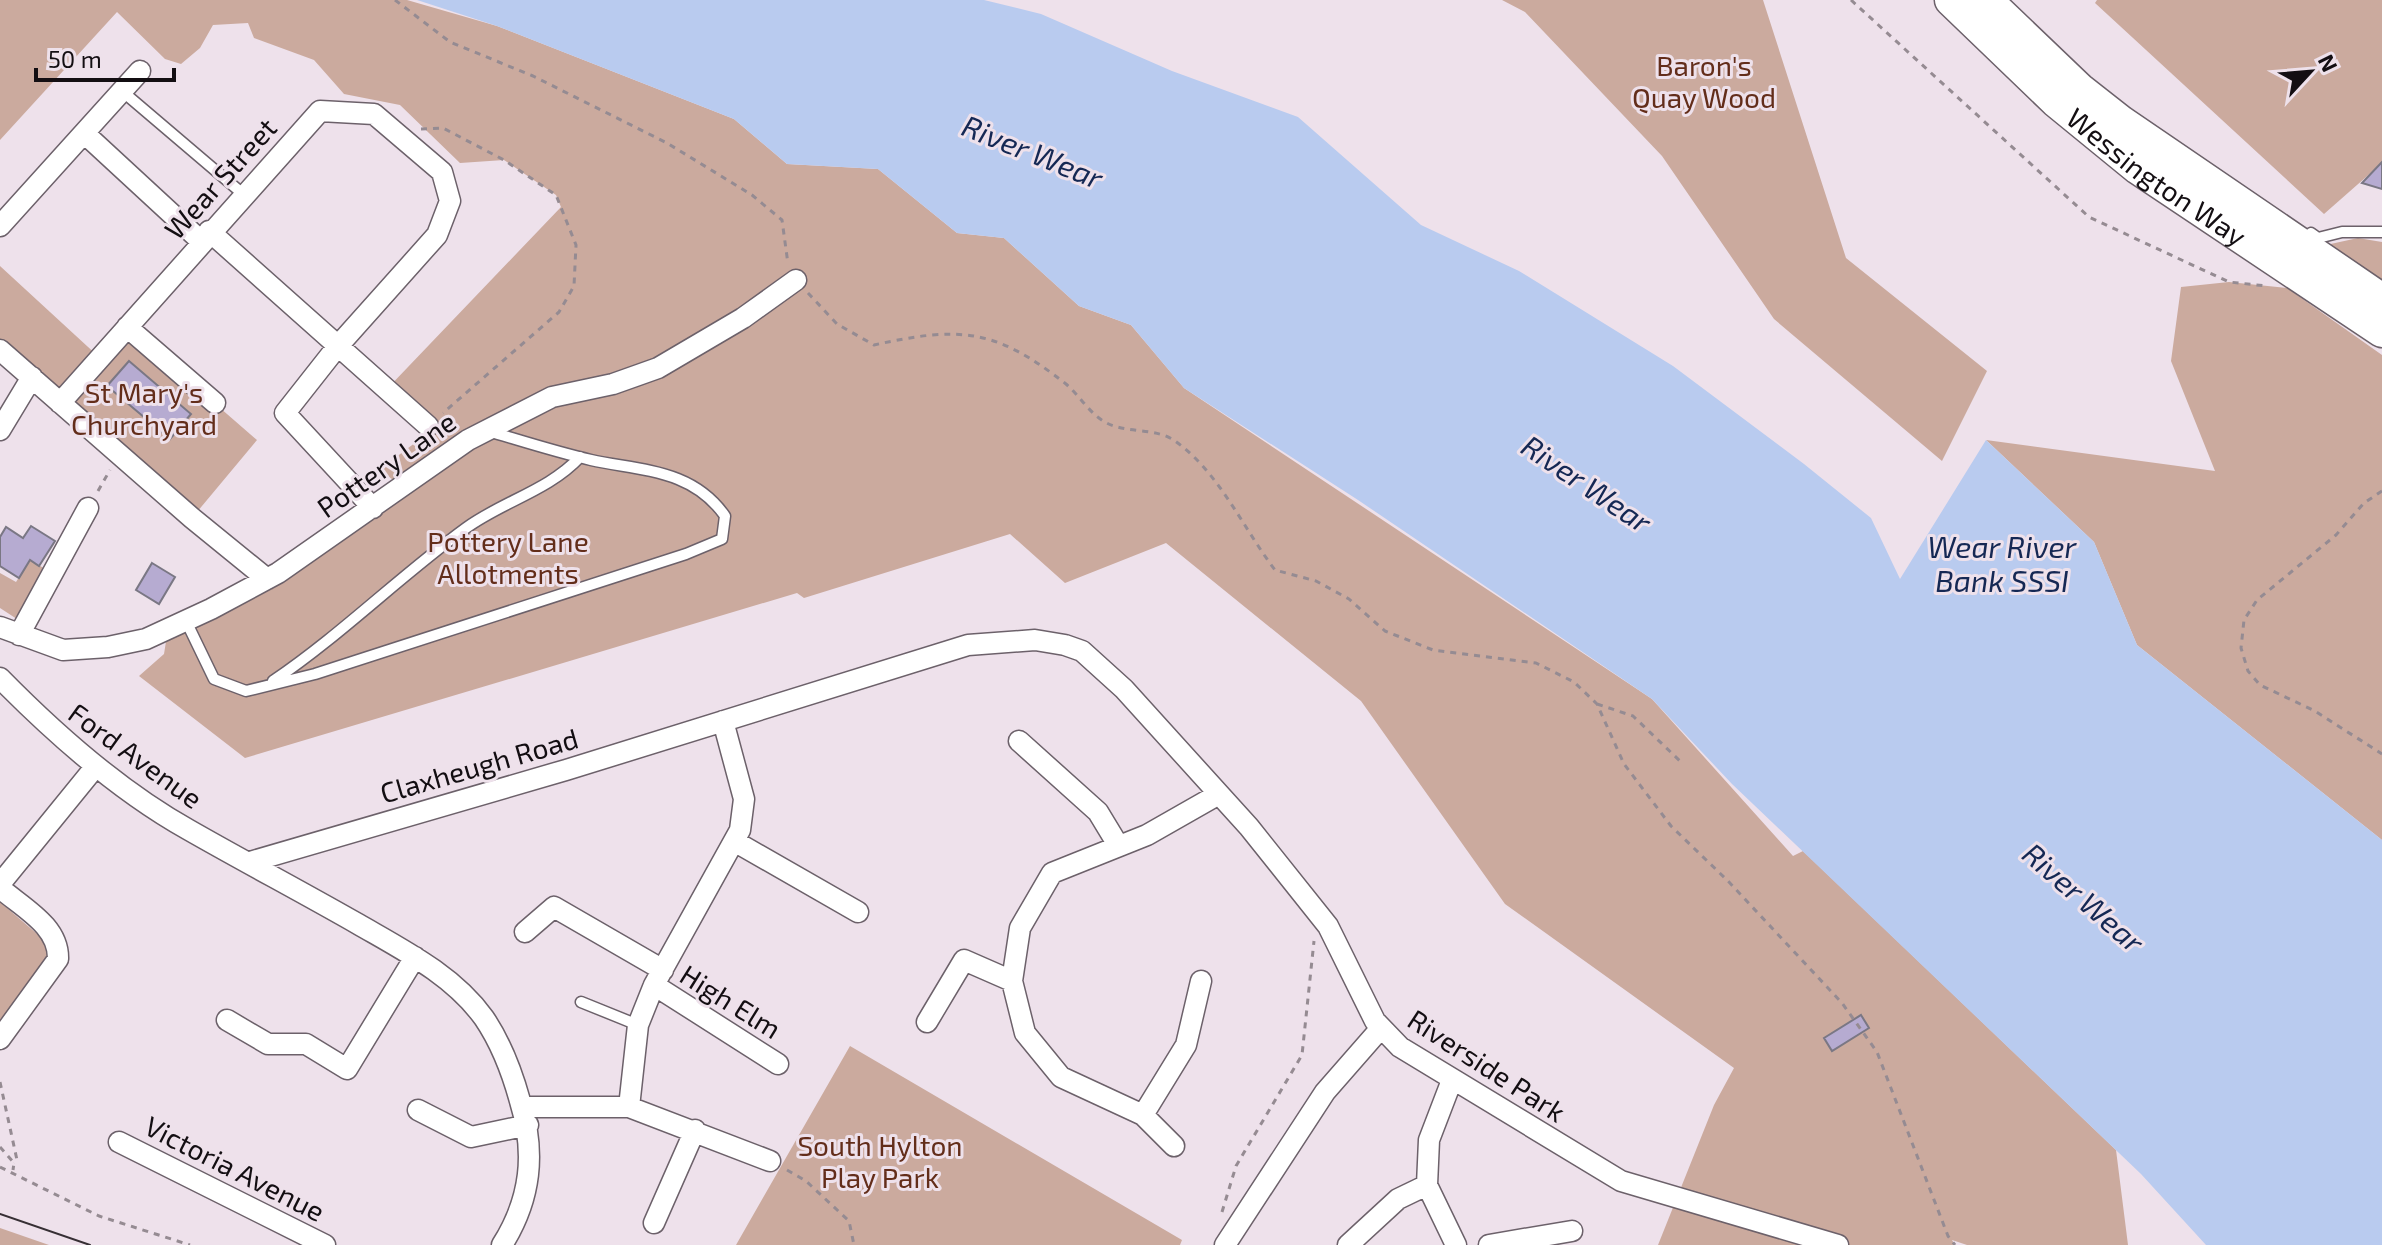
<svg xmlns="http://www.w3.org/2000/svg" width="2382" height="1245" font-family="'Exo 2',sans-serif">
<rect width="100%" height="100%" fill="#eee1eb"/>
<path fill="#cbaa9e" d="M0 0H407L497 26 734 119 787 164 878 169 957 233 1004 238 1079 306 1131 325 1184 388 1652 699 1793 856 1803 851 2116 1150 2128 1245H1967L1952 1240 1955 1245H1658L1714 1105 1734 1068 1505 904 1361 701 1166 543 1065 583 1010 534 804 598 797 593 245 758 139 676 164 654 168 629 402 486 379 470 432 430 386 390 561 207 556 195 504 160 460 163 400 105 344 94 314 60 254 38 248 23 213 25 200 48 181 64 165 59 117 12 0 140Z
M1502 0H1763L1846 258 1987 371 1942 461 1774 319 1662 156 1525 12Z
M2097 0H2382V163L2324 214 2095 3Z
M2358 238 2382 242V282L2326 245Z
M0 266 100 358 127 327 257 440 192 518 0 350Z
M2229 282 2287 288 2382 355V840L2137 645 2094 542 1986 440 2215 471 2171 361 2181 287Z
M30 560 47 570 20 621 0 608V573L16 582Z
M0 902 50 945 48 958 0 1023Z
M850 1046 1182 1240 1180 1245H736Z
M0 1228 49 1245H0Z"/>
<path fill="#b9cbef" d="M417 0H984L1041 14 1172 71 1298 117 1421 225 1519 271 1673 366 1804 464 1871 518 1900 579 1986 440 2094 542 2137 645 2382 840V1245H2206L2141 1174 1732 784 1652 699 1358 500 1184 388 1131 325 1079 306 1004 238 957 233 878 169 787 164 734 119 497 26Z"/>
<path fill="#b6abd1" stroke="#7a7784" stroke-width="2" d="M2382 162V189L2362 183Z
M129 361 191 414 170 439 107 386Z
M31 526 55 541 39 566 30 560 19 578 0 566V537L6 527 23 538Z
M152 563 175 577 159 604 136 590Z
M1861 1015 1869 1028 1832 1051 1824 1038Z"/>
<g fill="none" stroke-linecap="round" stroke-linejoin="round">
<g stroke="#6c616a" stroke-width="13">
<path id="service" d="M122 91 243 194
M2311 233 2318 238 2342 232H2382
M186 621 214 679 246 691 315 674 686 554 722 539 725 516C692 469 642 471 591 460 556 452 522 441 488 431
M273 681C341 635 400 576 466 528 503 501 548 491 580 457
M581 1002 638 1025"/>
</g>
<g stroke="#6c616a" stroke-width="23">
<path id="minor" d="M84 133 201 241
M0 226 140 71
M209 231 428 426
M127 327 215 403
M0 350 192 518 267 579
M60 403 320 111 374 114 442 172 450 201 437 235 337 347 285 413 373 508
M0 430 32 377
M0 627 63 650 108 647 146 639 211 609 278 573 468 440 552 397 613 384 658 368 743 318 796 280
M19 635 88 508
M0 678C56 735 119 791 189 830 245 862 302 892 358 924 403 950 453 975 484 1018 501 1043 512 1072 520 1101 536 1153 531 1199 502 1245
M1019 741 1098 812 1118 845
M734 841 858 912
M250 862 566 770 968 645 1035 640 1065 645 1082 651 1124 689 1249 827 1328 926 1375 1021 1400 1047 1621 1181 1838 1245
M0 884 96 766
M0 888C23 908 59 926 58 959L0 1039
M525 932 554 907 663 970
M654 985 778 1064
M227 1020 268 1044H306L347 1069 415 957
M927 1022 964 960 1012 981
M1452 1080 1429 1140 1427 1185 1456 1245
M522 1107H629L770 1161
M629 1107 638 1025 654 985 740 830 744 799 723 721
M418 1110 471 1137 528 1125
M1143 1115 1186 1045 1201 981
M119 1142 325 1245
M1174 1146 1143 1115 1061 1077 1025 1033 1012 981 1020 928 1052 873 1147 835 1219 794
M654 1223 695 1130
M1225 1245 1325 1092 1381 1028
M1348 1245 1398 1199 1427 1185
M1489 1245 1572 1231"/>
</g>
<g stroke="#6c616a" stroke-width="35">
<g id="trunk">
<path id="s1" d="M1951 0 2056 101 2138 168 2382 331"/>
<path d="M1986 0 2079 89 2121 122 2382 300"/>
</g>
</g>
<path stroke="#958b92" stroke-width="3" stroke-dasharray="6 6" stroke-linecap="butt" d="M395 0 450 42 533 76 667 143 752 195 782 220 788 264
M1851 0 2089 217 2229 282 2267 286
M421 129 443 128 504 160 556 195 576 245 574 286 559 312 443 413
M808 293 837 324 874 345C960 326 995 328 1066 384 1079 395 1090 414 1105 422 1125 434 1156 427 1175 441 1219 472 1243 528 1275 570L1316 581 1349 599 1385 631 1433 650 1536 663 1574 682 1597 704 1624 764 1671 826 1728 881 1842 1003 1877 1052 1948 1236 1955 1245
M98 491 110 470
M2382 491 2364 503 2336 535 2257 600 2244 620 2241 648 2248 671 2260 685 2315 711 2382 754
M1597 704 1633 716 1680 761
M0 1082 17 1160 14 1163
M0 1147 14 1163 13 1170
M0 1167 99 1216 190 1245
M787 1170 806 1181 849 1221 854 1245
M1222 1212 1236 1166 1302 1055 1314 941"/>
<use href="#service" stroke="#fff" stroke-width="10"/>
<use href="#minor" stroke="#fff" stroke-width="20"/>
<use href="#trunk" stroke="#fff" stroke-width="32"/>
<path stroke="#362f34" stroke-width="2" d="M0 1214 90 1245"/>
</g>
<g text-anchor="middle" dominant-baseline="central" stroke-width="6" stroke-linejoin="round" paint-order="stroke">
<g font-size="28" fill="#632d1a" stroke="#eee1eb">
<text x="1704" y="65">Baron's<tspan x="1704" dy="32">Quay Wood</tspan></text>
<text x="144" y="392">St Mary's<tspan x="144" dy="32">Churchyard</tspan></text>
<text x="508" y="541">Pottery Lane<tspan x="508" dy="32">Allotments</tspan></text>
<text x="880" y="1145">South Hylton<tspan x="880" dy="32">Play Park</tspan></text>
</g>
<g font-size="28" fill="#130e12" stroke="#eee1eb">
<text stroke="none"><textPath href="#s1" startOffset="272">Wessington Way</textPath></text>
<text transform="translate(220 178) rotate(-48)">Wear Street</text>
<text transform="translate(386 464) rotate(-35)">Pottery Lane</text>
<text transform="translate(136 755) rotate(36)">Ford Avenue</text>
<text transform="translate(479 765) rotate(-16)">Claxheugh Road</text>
<text transform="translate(731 1001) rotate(32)">High Elm</text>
<text transform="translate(1487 1065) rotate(33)">Riverside Park</text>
<text transform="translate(235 1168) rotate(27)">Victoria Avenue</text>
</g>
<g font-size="30" font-style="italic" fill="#152854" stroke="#eee1eb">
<text transform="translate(1033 151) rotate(22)">River Wear</text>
<text transform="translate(1587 483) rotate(34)">River Wear</text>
<text x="2002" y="546">Wear River<tspan x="2002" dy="34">Bank SSSI</tspan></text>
<text transform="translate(2084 897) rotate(41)">River Wear</text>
</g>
</g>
<g transform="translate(2310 72) rotate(64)" stroke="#eee1eb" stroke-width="6" paint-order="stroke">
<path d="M0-6L14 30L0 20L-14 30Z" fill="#130e12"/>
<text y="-12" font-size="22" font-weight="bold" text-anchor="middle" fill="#130e12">N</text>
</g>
<path d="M36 68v12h138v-12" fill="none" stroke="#130e12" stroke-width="4"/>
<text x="48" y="68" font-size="24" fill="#130e12" stroke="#eee1eb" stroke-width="6" paint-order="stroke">50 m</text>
</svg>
